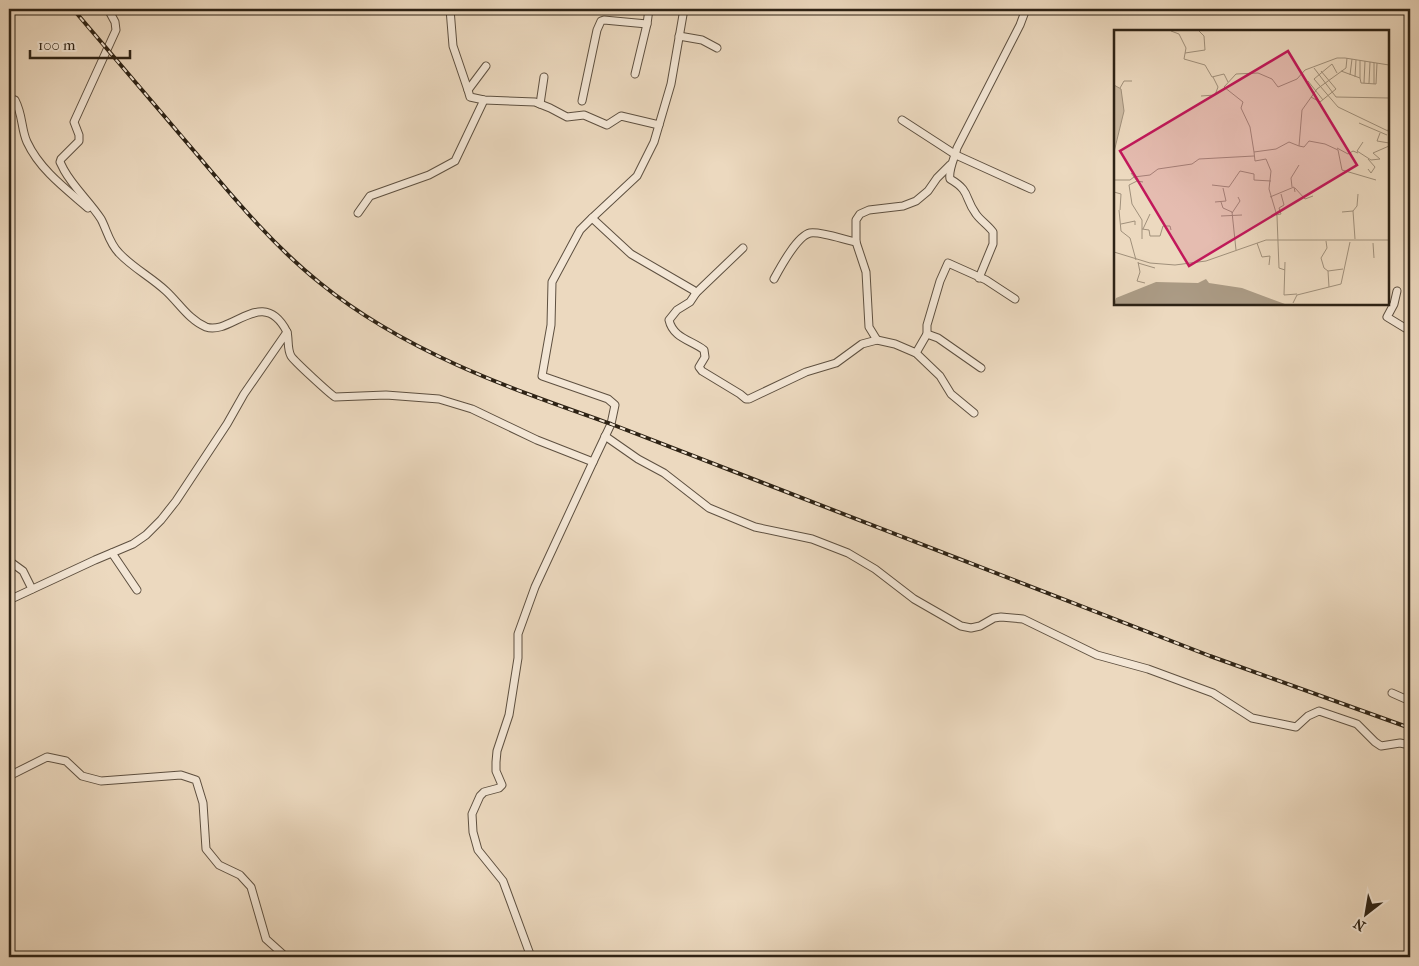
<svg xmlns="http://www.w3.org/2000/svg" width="1419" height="966" viewBox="0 0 1419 966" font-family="'IM FELL French Canon',serif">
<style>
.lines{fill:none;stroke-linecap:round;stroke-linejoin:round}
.street-casing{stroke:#5e5040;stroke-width:9}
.highway-casing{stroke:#2e2315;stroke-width:15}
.street{stroke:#f3e6d5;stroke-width:7}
.highway{stroke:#ecd9bf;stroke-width:12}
.rail-casing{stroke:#2e2315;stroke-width:4}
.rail{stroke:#f3e6d5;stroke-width:2;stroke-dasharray:5.5;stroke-linecap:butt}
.inset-road{fill:none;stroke:#a0907b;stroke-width:1}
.view{fill:#c2185b;fill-opacity:0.15;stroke:#c2185b;stroke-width:2.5}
.inset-edge{fill:none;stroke:#2e2315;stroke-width:2.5}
</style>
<rect width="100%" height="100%" fill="#ecd9bf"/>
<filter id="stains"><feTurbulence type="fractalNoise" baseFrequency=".004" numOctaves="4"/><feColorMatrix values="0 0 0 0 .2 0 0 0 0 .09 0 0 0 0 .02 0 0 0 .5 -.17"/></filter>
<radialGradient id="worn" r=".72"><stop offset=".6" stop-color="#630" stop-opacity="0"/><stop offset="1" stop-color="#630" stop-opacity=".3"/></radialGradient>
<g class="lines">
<g class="street-casing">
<g id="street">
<path d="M108,9L115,22L116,30L74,122L79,135V141L61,159L60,162L64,170C74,188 90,202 101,219C107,230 109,243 119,253C133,268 151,277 166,291C179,303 189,320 206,327C231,336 263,285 287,332"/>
<path d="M450,9L453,46L468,90"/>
<path d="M679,36L702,40L717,48"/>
<path d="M486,66L468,90L470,97L484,100L535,102L550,108L567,117L584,115L607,125L621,116L659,125"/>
<path d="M635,74L647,24"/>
<path d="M9,98L15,100C23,115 21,129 27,142C40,170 66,189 88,208"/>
<path d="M582,101L597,30L601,21L604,20L647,24L649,9"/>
<path d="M540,104L544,77"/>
<path d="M902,120L956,155L1031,189"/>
<path d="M358,213L370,196L429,175L455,161L484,100"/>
<path d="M592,218L631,254L693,290L696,293L690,302L677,310L669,320C673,338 691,340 704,350L705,357L699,367L702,371L740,394L746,399H749L806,372L836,363L862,344L877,340L895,344L916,353L940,376L951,394L974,413"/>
<path d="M979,278L993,244V232C988,225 981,221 976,214C964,198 971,191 950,179C948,170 955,157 957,148L1020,25L1026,9"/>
<path d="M774,279C780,268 797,236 810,233C820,231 845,240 856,242"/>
<path d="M1397,291L1394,304L1387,317L1410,331"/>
<path d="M696,293L743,248"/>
<path d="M927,334L938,338L981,368"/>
<path d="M877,340L869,327L866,272L856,242V220L860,214L869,210L903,206L916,201L928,191L937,178L950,165"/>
<path d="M916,353L927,334V325L940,281L948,263L986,280L1015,299"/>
<path d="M605,436L638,459L664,473L709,508L755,527L812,539L848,553L875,569L914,599L961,626L971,628L980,626L994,618L1001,617L1023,619L1097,655L1148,669L1213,693L1252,718L1296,727L1308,716L1319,711L1357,724L1375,742L1381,746L1400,743L1410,745"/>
<path d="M593,462L611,424L615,405L608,399L542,376L551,325L552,282L580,230L592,218L637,176L654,142L671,84L684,9"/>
<path d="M112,553L137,590"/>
<path d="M9,558L12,563L23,571L32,589"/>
<path d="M9,600L95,560L133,544L146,535L161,520L176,501L227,424L244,394L287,332C289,339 287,349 291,356C294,361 330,394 335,397L386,395L439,399L472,409L537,440L593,462L535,587L518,634V658L509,715L497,751L496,762V771L502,785L499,788L484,792L480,796L472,814L473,832L478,850L503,881L531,957"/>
<path d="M1392,693L1410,701"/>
<path d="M9,776L47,757L66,761L82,776L101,781L181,775L196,780L203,803L206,849L219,865L240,875L251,887L266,939L286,957"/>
</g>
</g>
<g class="highway-casing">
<path id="highway" d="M1408,9L1410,10"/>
</g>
<use href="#street" class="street"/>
<use href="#highway" class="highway"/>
<g class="rail-casing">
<path id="rail" d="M73,9C115,59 158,108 200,158C237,202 275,247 320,283C405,352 509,388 611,424L1210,656L1410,728"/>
</g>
<use href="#rail" class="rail"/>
</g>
<g transform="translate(1114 30)">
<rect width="275" height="275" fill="#ecd9bf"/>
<path d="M0,55L7,59L10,81L0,121Z" fill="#ccbaa2"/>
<path d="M92,249L95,253L128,258L171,274H0L2,268L42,252L84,253Z" fill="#ab9b85"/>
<path class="inset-road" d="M57,1L65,4L72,18L70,29L91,35L98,47L110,44L114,52M71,23L91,20L90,6L85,1M233,28L232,38L203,59L188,80L185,116L175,112L162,119L140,122L136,97L127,78L129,72L110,57L122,44L144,43L158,49L164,57L183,49L191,40L223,28H231L275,35M200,38L222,67L275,68M227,41L246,48L247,53L262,54L263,33M223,43L218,34L200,49L224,77L274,101L275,96M236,45L238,29M241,47L242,30M246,48V30M194,51L209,70M250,53L251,31M255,53L256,32M260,54V33M0,55L7,59L10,81L0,122M6,58L10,51H18M87,66L101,65L104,57L99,47M197,67L206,72L222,59L207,41M245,93L273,105M266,103L263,111L275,113M249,112L243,121L257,130L266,129L259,123L275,116M185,116L190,117L195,111L211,114L224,120L228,140L262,150M223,118L234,124L239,121L244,123M140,122L141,131L152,129L157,141L155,159L163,186L165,238L171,240M254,139L257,143L261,137L254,129M17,143L23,151L29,152M20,147L36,145L44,139L78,134L85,129L140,126M0,150H16L20,147M23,151L15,155L18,174L28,190V209M98,155L115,157L126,141L140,144V150L157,151M178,157L177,148L185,135M181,158L191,169L199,166M0,162L7,164L6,180M156,167L180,157L181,162M101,172L112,171L109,158M107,172L109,178L118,182L122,220M5,180L7,201L16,208L22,230M239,181L241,209M228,182L239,181L243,176L244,164M118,183L126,171L124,167M162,185L167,184L165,178L170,175L167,164M107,186L128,185M7,194L21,191V195M28,199L35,200L36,206H46L49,196H56L57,200M29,199L36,184M212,211L213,218L207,228L210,238L214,241M143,213L148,227L156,226L155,235M259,213L260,228M0,222L36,233L61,235L92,231L152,210H275M24,232L26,242L23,251L31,253M171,232L170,265L183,264M24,233L41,238M214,241L215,257M214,241L229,239M179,273L183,265L227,254L236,212"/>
<path class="view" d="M174,21L243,135L75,236L6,121Z"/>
<rect width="275" height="275" class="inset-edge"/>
</g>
<rect width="1419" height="966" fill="none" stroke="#ecd9bf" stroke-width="30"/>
<rect x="10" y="10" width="1399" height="946" fill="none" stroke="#2e2315" stroke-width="2.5"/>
<rect x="15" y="15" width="1389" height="936" fill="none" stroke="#2e2315"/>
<g transform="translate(1366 914) rotate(211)" stroke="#f3e6d5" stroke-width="4" paint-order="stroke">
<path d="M0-4L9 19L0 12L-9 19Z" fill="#2e2315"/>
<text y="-8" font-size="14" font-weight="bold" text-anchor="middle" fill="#2e2315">N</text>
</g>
<path d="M30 50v8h100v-8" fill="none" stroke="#2e2315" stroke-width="2.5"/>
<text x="38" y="50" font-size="15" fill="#2e2315" stroke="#f3e6d5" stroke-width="4" paint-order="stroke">100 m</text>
<rect width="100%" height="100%" filter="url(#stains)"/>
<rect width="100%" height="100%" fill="url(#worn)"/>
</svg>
